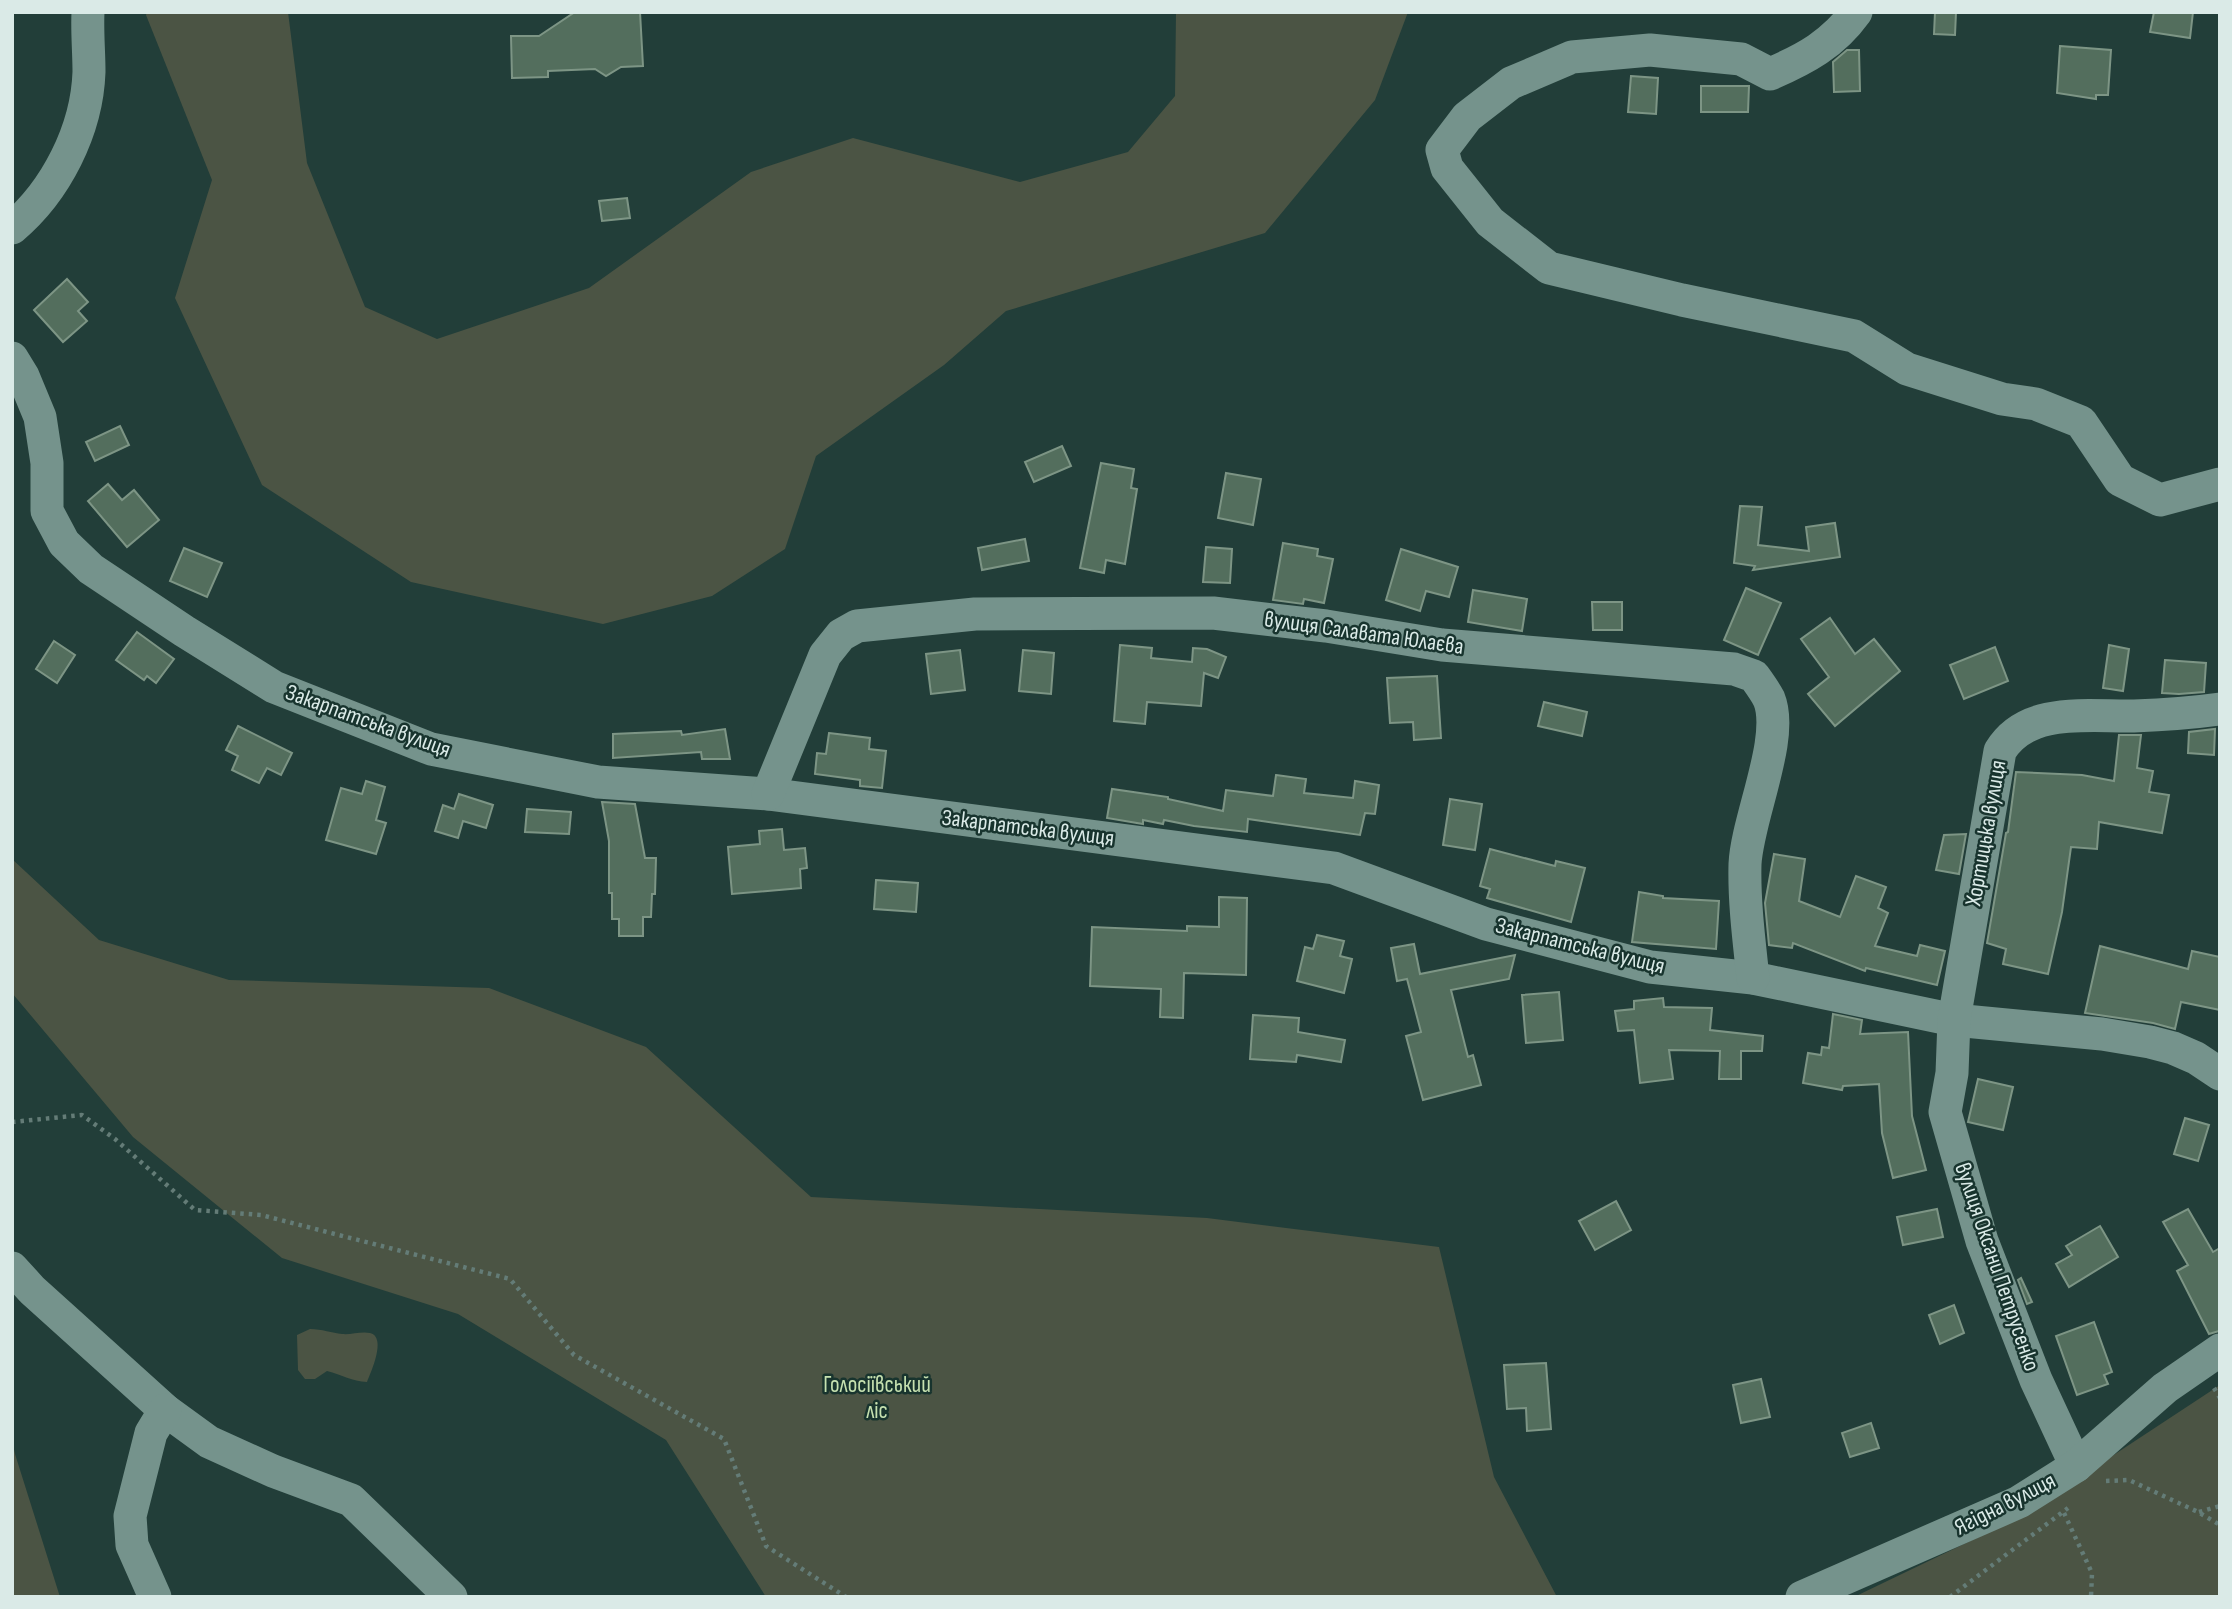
<svg xmlns="http://www.w3.org/2000/svg" width="2232" height="1609" viewBox="0 0 2232 1609" font-family="'Sofia Sans Condensed',sans-serif">
<style>
.green{fill:#4b5444}
.building{fill:#536e5d;stroke:#7d9585;stroke-width:2}
.lines{fill:none;stroke-linecap:round;stroke-linejoin:round}
.path{stroke:#647c77;stroke-width:4.5;stroke-dasharray:3.5 5;stroke-linecap:butt}
.minor{stroke:#75938c;stroke-width:33}
.labels{text-anchor:middle;dominant-baseline:central;stroke-width:5;stroke-linejoin:round;paint-order:stroke}
.street-label{font-size:23px;fill:#daeae7;stroke:#18342e}
.park-label{font-size:23px;fill:#c6e1b0;stroke:#18342e}
</style>
<rect width="100%" height="100%" fill="#223e39"/>
<g class="green">
<path d="M147,12H288L307,163L365,307L437,339L589,288L751,172L853,138L1020,182L1128,152L1175,96L1176,12H1408L1375,100L1265,233L1006,311L944,365L816,456L785,549L712,596L603,624L411,582L262,485L175,298L212,180L146,15Z"/>
<path d="M12,859L99,940L229,980L489,988L646,1047L811,1197L1207,1218L1439,1247L1494,1477L1557,1597H766L666,1440L458,1314L282,1258L133,1137L12,993Z"/>
<path d="M310,1329C322,1329 332,1333 342,1334C351,1335 361,1331 370,1333C387,1337 371,1372 367,1382C352,1381 342,1375 327,1371L315,1379H305L298,1370L297,1335Z"/>
<path d="M2220,1385V1597H1854L2018,1518Z"/>
<path d="M12,1440L15,1454L60,1597H12Z"/>
</g>
<g class="building">
<path d="M575,12H640L643,66L621,67L606,76L595,69L548,71V77L512,78L511,36H539Z"/>
<path d="M1935,12H1956L1955,35L1934,34Z"/>
<path d="M2154,12H2193L2190,38L2150,32Z"/>
<path d="M2060,46L2111,50L2108,95H2096V99L2057,93Z"/>
<path d="M1847,50H1859L1860,91L1834,92L1833,62Z"/>
<path d="M1631,76L1658,78L1656,114L1628,112Z"/>
<path d="M1701,86H1749L1748,112H1701Z"/>
<path d="M627,198L630,218L602,221L599,201Z"/>
<path d="M67,279L88,302L78,311L87,321L63,342L34,310Z"/>
<path d="M120,426L129,445L95,461L86,442Z"/>
<path d="M1062,446L1071,466L1034,482L1025,462Z"/>
<path d="M1101,463L1134,469L1131,488L1137,489L1125,564L1106,560L1104,573L1080,568Z"/>
<path d="M1226,473L1261,479L1253,525L1218,518Z"/>
<path d="M108,484L122,500L134,490L159,520L127,547L88,501Z"/>
<path d="M1740,506L1762,507L1758,545L1809,551L1806,527L1835,523L1840,557L1753,570L1755,566L1734,563Z"/>
<path d="M1025,539L1029,561L982,570L978,548Z"/>
<path d="M1283,543L1318,549L1317,556L1333,559L1324,603L1304,599L1303,604L1273,600Z"/>
<path d="M1206,547L1232,549L1230,583L1203,582Z"/>
<path d="M184,548L222,563L207,597L170,581Z"/>
<path d="M1401,549L1458,567L1449,597L1426,591L1420,611L1386,600Z"/>
<path d="M1746,588L1781,603L1758,655L1724,640Z"/>
<path d="M1473,590L1527,599L1522,631L1468,622Z"/>
<path d="M1592,602H1622V630H1593Z"/>
<path d="M1830,618L1855,654L1874,639L1900,671L1835,726L1808,694L1829,677L1801,639Z"/>
<path d="M137,632L174,659L156,683L147,676L144,680L116,660Z"/>
<path d="M54,641L75,655L57,683L36,669Z"/>
<path d="M1120,645L1152,648L1151,658L1192,662L1193,648L1207,649L1226,657L1218,678L1204,673L1201,706L1147,702L1145,724L1114,721Z"/>
<path d="M2109,645L2129,649L2123,691L2103,688Z"/>
<path d="M1995,647L2008,681L1964,699L1950,665Z"/>
<path d="M960,650L965,690L931,694L926,654Z"/>
<path d="M1023,650L1054,653L1051,694L1019,691Z"/>
<path d="M2165,660L2206,663L2204,692L2179,694L2162,693Z"/>
<path d="M1437,676L1441,738L1414,740L1413,722L1390,723L1387,678Z"/>
<path d="M1544,702L1587,712L1582,736L1538,726Z"/>
<path d="M238,726L292,753L281,775L267,768L259,783L232,770L238,756L226,750Z"/>
<path d="M725,729L730,759H702L701,752L613,758V734L681,731L682,735Z"/>
<path d="M2215,729L2214,755L2188,753L2189,732Z"/>
<path d="M829,733L870,738L869,749L886,751L882,788L860,786V780L815,774L817,753L826,754Z"/>
<path d="M2119,735H2141L2137,768L2153,771L2149,792L2169,795L2162,833L2099,822L2097,849L2071,847L2062,912L2048,974L2003,964L2006,949L1987,943L2006,833L2008,832L2016,772L2082,775L2114,781Z"/>
<path d="M1276,775L1306,779L1304,793L1353,798L1355,781L1379,785L1375,814L1365,813L1360,835L1248,819L1247,832L1194,826L1164,820L1163,824L1143,820V824L1107,818L1112,789L1168,797V799L1223,811L1226,790L1273,796Z"/>
<path d="M366,781L385,787L376,820L386,823L376,854L326,840L341,788L362,794Z"/>
<path d="M459,794L493,805L486,828L463,821L458,838L435,831L443,805L454,809Z"/>
<path d="M1450,799L1482,804L1475,850L1443,845Z"/>
<path d="M602,802L635,804L645,858H656L655,894H652L651,917H643V936H619V919H612V893H609V841Z"/>
<path d="M527,809L571,812L569,834L525,832Z"/>
<path d="M782,829L784,850L805,848L807,868L800,869L801,888L732,894L728,847L760,844L759,831Z"/>
<path d="M1966,834L1959,874L1936,870L1944,835Z"/>
<path d="M1490,849L1555,866L1556,861L1585,868L1571,922L1487,898L1490,889L1480,886Z"/>
<path d="M1774,854L1805,859L1799,901L1840,917L1856,876L1886,887L1878,908L1888,913L1875,946L1917,956L1920,945L1945,951L1937,985L1866,968L1865,971L1793,943L1792,948L1769,945L1765,903Z"/>
<path d="M876,880L918,883L916,912L874,909Z"/>
<path d="M1639,892L1663,896V898L1719,901L1716,949L1632,942Z"/>
<path d="M1219,897L1247,898L1246,975L1184,973L1183,1018L1160,1017L1161,989L1090,986L1092,927L1187,931V926L1219,927Z"/>
<path d="M1317,935L1344,941L1340,956L1352,959L1344,993L1297,981L1305,947L1313,949Z"/>
<path d="M1414,944L1420,974L1515,955L1509,979L1451,990L1468,1057L1473,1055L1481,1085L1423,1100L1406,1036L1421,1032L1407,979L1397,981L1391,948Z"/>
<path d="M2100,946L2188,969L2192,951L2220,957V1010L2181,1002L2175,1029L2153,1023L2085,1013Z"/>
<path d="M1559,992L1563,1040L1526,1043L1522,995Z"/>
<path d="M1663,998L1664,1007L1712,1008L1710,1030L1763,1036L1762,1051H1741V1079H1719L1720,1051L1669,1050L1673,1079L1640,1083L1634,1030L1618,1031L1615,1011L1634,1009V1001Z"/>
<path d="M1833,1014L1862,1020L1860,1034L1908,1032L1912,1116L1926,1170L1893,1178L1882,1133L1879,1084L1843,1086L1842,1090L1803,1083L1808,1053L1821,1055L1822,1047L1829,1048Z"/>
<path d="M1253,1015L1299,1018L1298,1032L1345,1040L1341,1062L1297,1055L1296,1062L1250,1059Z"/>
<path d="M1978,1079L2013,1087L2003,1130L1968,1122Z"/>
<path d="M2185,1118L2209,1125L2198,1161L2174,1154Z"/>
<path d="M1616,1201L1631,1230L1595,1250L1579,1221Z"/>
<path d="M1937,1209L1943,1237L1903,1245L1897,1217Z"/>
<path d="M2188,1209L2213,1252L2220,1248L2219,1331L2209,1334L2177,1271L2188,1265L2163,1222Z"/>
<path d="M2100,1226L2118,1257L2069,1287L2056,1264L2072,1255L2066,1246Z"/>
<path d="M2021,1278L2032,1302L2027,1304L2018,1280Z"/>
<path d="M1954,1305L1964,1333L1940,1344L1929,1315Z"/>
<path d="M2094,1322L2112,1372L2104,1375L2108,1384L2077,1395L2056,1336Z"/>
<path d="M1546,1363L1551,1429L1527,1431L1526,1408L1507,1409L1504,1365Z"/>
<path d="M1761,1379L1770,1417L1741,1423L1733,1385Z"/>
<path d="M1871,1423L1879,1448L1850,1457L1842,1433Z"/>
</g>
<g class="lines">
<g class="path">
<path d="M12,1122L82,1115L115,1139L195,1210L261,1215L510,1279L574,1355L724,1439L766,1546L846,1597"/>
<path d="M2214,1388L2220,1398"/>
<path d="M2106,1481L2129,1480L2198,1512L2220,1525"/>
<path d="M2199,1512L2220,1506"/>
<path d="M2064,1513L2092,1573L2091,1597"/>
<path d="M1950,1597L2068,1508"/>
</g>
<g class="minor">
<path d="M1856,12C1833,44 1805,59 1770,74L1741,59L1650,50L1572,57L1511,83L1467,117L1442,150L1447,168L1490,222L1549,268L1682,300L1854,336L1907,369L2002,399L2036,404L2081,422L2120,480L2160,500L2220,484"/>
<path d="M12,228C56,191 87,130 89,72C89,52 87,32 88,12"/>
<path d="M12,358L23,376L40,417L47,463V511L64,543L91,569L184,631L274,687L431,749L598,782L768,794L1334,868L1486,924L1650,967L1753,978L1954,1020L2102,1034L2150,1042L2173,1048L2196,1058L2220,1074"/>
<path d="M768,794L825,655L841,635L857,626L975,614L1213,613L1326,626L1442,645L1734,669L1754,676C1759,683 1765,691 1769,699C1785,738 1747,819 1745,864C1744,902 1749,940 1753,978"/>
<path d="M12,1268L32,1290L165,1410L209,1442L273,1471L351,1500L451,1597"/>
<path d="M2076,1466L2036,1380L1982,1241L1945,1112L1952,1073L1954,1020L2000,751C2027,706 2089,717 2134,716C2162,715 2191,713 2220,709"/>
<path d="M155,1597L132,1545L130,1516L151,1433L165,1410"/>
<path d="M1802,1597L2019,1502L2076,1466L2165,1388L2220,1350"/>
</g>
</g>
<g class="labels">
<g class="street-label">
<text transform="translate(1364 633) rotate(8)">вулиця Салавата Юлаєва</text>
<text transform="translate(368 721) rotate(20)">Закарпатська вулиця</text>
<text transform="translate(1028 828) rotate(7)">Закарпатська вулиця</text>
<text transform="translate(1986 833) rotate(-80)">Хортицька вулиця</text>
<text transform="translate(1580 946) rotate(14)">Закарпатська вулиця</text>
<text transform="translate(1997 1267) rotate(71)">вулиця Оксани Петрусенко</text>
<text transform="translate(2005 1504) rotate(-27)">Ягідна вулиця</text>
</g>
<g class="park-label">
<text x="877" y="1385">Голосіївський<tspan x="877" dy="26">ліс</tspan></text>
</g>
</g>
<rect width="2232" height="1609" fill="none" stroke="#daeae7" stroke-width="28"/>
</svg>
